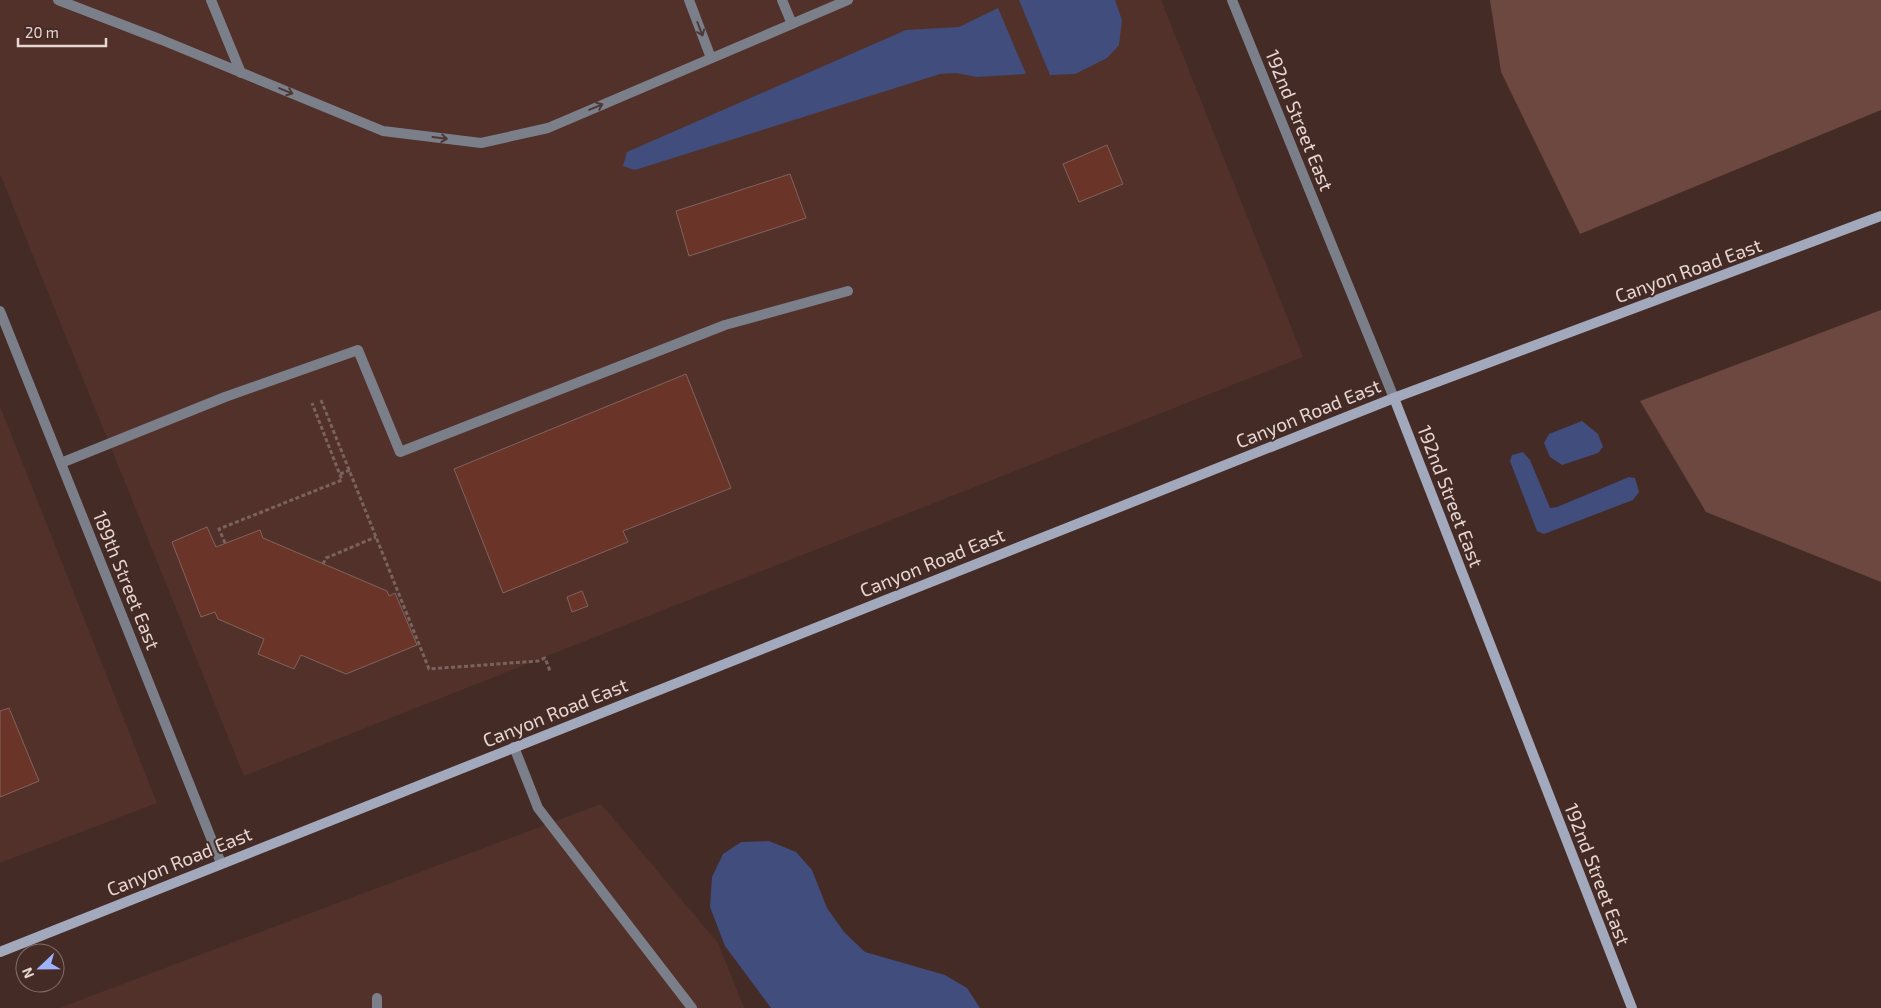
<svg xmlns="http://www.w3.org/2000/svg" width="1881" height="1008" viewBox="0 0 1881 1008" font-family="'Exo 2',sans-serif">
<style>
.built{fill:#52312a}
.green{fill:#6c4841}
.water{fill:#414d7d}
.building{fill:#6b3429;stroke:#81635d}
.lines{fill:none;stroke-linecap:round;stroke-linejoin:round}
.path{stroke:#7a635e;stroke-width:3;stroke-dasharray:4 2.5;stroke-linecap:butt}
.lane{stroke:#7b7f8a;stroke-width:10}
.street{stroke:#7b7f8a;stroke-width:10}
.secondary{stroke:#a3a9bc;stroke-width:10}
.oneway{stroke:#4d3835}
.labels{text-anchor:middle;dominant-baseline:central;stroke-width:4;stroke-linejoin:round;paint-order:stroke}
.street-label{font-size:19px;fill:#e8d6d2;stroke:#452b26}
</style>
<rect width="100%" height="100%" fill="#452b26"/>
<g class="built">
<path d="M0,0H1161L1303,357L244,776L0,174Z"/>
<path d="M0,406L157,803L0,863Z"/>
<path d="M601,804L718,943L744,1008H59Z"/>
</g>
<g class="green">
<path d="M1490,0H1881V110L1580,234L1501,72Z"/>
<path d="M1881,310V582L1706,512L1640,401Z"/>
</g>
<g class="water">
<path d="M1019,0H1115L1122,20L1119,45L1107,58L1075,74L1050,75Z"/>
<path d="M998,8L1026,74L977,77L956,73L940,74L635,170L623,166L627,152L906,30L959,27Z"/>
<path d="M1582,421L1598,434L1603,447L1598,453L1562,465L1550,457L1544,443L1549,434Z"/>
<path d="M1523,452L1530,460L1550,508L1557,507L1629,477L1635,478L1639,492L1633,500L1544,534L1537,531L1510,461L1512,455Z"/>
<path d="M769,841L796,852L812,870L827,908L844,932L865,952L945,975L967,988L980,1008H771L725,946L710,907L712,877L723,854L741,842Z"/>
</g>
<g class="building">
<path d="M1107,145L1123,184L1079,202L1063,164Z"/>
<path d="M790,174L806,218L689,256L676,211Z"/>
<path d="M686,374L731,488L623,531L628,542L503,593L454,469Z"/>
<path d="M207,527L216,547L260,530L263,538L387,591L389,596L395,593L417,645L346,674L301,655L294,669L258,654L264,639L218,619L215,612L201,617L172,542Z"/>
<path d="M582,591L588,606L572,612L567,597Z"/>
<path d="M9,708L39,781L0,797V711Z"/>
</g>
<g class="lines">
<g class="path">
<path d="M321,400L429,669L538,661L545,658L550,671"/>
<path d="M340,474L350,470"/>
<path d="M225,543L219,529L342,480L312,403"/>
<path d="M323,564L326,558L376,537"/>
</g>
<g class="lane">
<path d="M58,0L162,40L383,131L481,143L548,128L848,0"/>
<path d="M211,0L241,73"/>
<path d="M689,0L711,58"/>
<path d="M782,0L792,24"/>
<path d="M61,463L225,397L358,350L400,452L725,325L848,291"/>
<path d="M514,747L538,808L692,1008"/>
<path d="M377,1008V998"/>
</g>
<g class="street">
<path d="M1232,0L1394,398"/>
<path d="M0,311L221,863"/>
</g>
<g class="secondary">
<path d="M1394,398L1632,1008"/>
<path d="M0,952L1394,398L1881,216"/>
</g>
</g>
<defs><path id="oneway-shaft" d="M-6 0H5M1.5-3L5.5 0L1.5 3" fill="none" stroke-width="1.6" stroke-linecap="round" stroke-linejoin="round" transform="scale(1.25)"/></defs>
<g class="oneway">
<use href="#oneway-shaft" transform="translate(700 29) rotate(69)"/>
<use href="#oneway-shaft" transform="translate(286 91) rotate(22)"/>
<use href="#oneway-shaft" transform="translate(596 107) rotate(-23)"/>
<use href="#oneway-shaft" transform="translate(440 138) rotate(7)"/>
</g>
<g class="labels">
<g class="street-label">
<text transform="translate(1300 120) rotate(68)">192nd Street East</text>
<text transform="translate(1688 270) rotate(-20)">Canyon Road East</text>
<text transform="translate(1308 413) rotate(-22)">Canyon Road East</text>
<text transform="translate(1451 496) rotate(69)">192nd Street East</text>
<text transform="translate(932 562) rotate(-22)">Canyon Road East</text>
<text transform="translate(127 580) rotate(68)">189th Street East</text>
<text transform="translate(555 712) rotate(-22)">Canyon Road East</text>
<text transform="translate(179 861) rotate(-22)">Canyon Road East</text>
<text transform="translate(1598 874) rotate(69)">192nd Street East</text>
</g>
</g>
<g transform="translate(40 968) rotate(248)"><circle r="24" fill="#452b26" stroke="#866f6b"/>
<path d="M0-4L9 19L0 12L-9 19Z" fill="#9fb3fd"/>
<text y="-8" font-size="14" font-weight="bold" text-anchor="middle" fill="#e8d6d2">N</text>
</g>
<path d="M18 38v8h88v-8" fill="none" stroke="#e8d6d2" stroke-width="2.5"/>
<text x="25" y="38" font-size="15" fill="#e8d6d2" stroke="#452b26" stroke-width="4" paint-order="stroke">20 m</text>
</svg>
